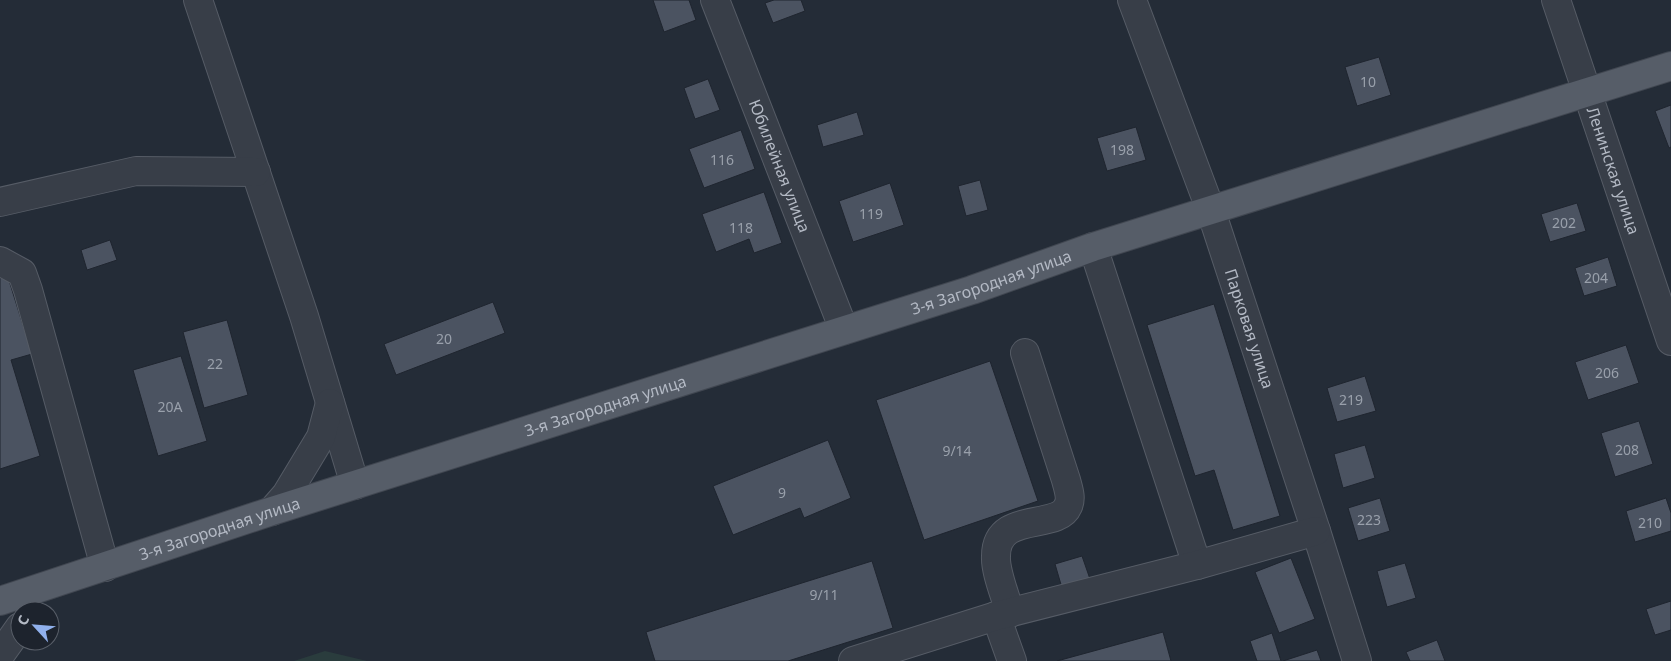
<svg xmlns="http://www.w3.org/2000/svg" width="1671" height="661" viewBox="0 0 1671 661" font-family="'Noto Sans',sans-serif">
<style>
.green{fill:#2a3c3d}
.building{fill:#4b5361;stroke:#1f252f}
.lines{fill:none;stroke-linecap:round;stroke-linejoin:round}
.minor-casing{stroke:#565c66;stroke-width:30}
.major-casing{stroke:#414751;stroke-width:30}
.minor{stroke:#383e48;stroke-width:28}
.major{stroke:#565d68;stroke-width:28}
.labels{text-anchor:middle;dominant-baseline:central;stroke-width:5;stroke-linejoin:round;paint-order:stroke}
.number-label{font-size:14px;fill:#99a0ab}
.street-label{font-size:16px;fill:#b3b9c4;stroke:#1d232d}
</style>
<rect width="100%" height="100%" fill="#242c37"/>
<path class="green" d="M325,651L367,661H294Z"/>
<g class="building">
<path d="M653,0H689L696,20L664,32Z"/>
<path d="M774,0H801L805,11L773,23L765,3Z"/>
<path d="M1379,57L1391,95L1357,106L1345,67Z"/>
<path d="M708,79L720,110L695,119L684,88Z"/>
<path d="M1671,105V147L1669,148L1655,111Z"/>
<path d="M857,112L864,135L823,147L817,125Z"/>
<path d="M1136,127L1146,160L1107,171L1097,138Z"/>
<path d="M741,130L755,169L704,188L689,149Z"/>
<path d="M980,180L988,210L966,216L958,186Z"/>
<path d="M890,183L904,225L853,242L839,201Z"/>
<path d="M764,192L782,243L754,253L749,239L716,252L702,214Z"/>
<path d="M1577,203L1586,231L1550,242L1541,214Z"/>
<path d="M110,240L117,260L87,270L81,250Z"/>
<path d="M1608,257L1617,286L1584,296L1575,268Z"/>
<path d="M7,274L32,354L11,360L40,456L0,469V276Z"/>
<path d="M493,302L505,333L396,375L384,344Z"/>
<path d="M1214,304L1280,516L1233,530L1214,470L1195,476L1147,325Z"/>
<path d="M227,320L248,395L204,408L183,332Z"/>
<path d="M1626,345L1639,383L1588,400L1575,362Z"/>
<path d="M181,356L207,441L158,456L133,370Z"/>
<path d="M990,361L1038,501L924,540L876,400Z"/>
<path d="M1365,376L1376,411L1337,422L1327,388Z"/>
<path d="M1639,421L1653,464L1615,477L1601,433Z"/>
<path d="M828,440L851,498L804,518L800,508L733,535L713,486Z"/>
<path d="M1365,445L1375,478L1343,488L1334,454Z"/>
<path d="M1380,498L1390,531L1358,541L1348,508Z"/>
<path d="M1666,498L1671,513V531L1635,542L1626,511Z"/>
<path d="M1082,556L1090,579L1062,588L1055,564Z"/>
<path d="M1291,558L1315,619L1279,633L1255,572Z"/>
<path d="M872,561L893,628L788,661H655L646,632Z"/>
<path d="M1405,563L1416,598L1387,607L1377,571Z"/>
<path d="M1671,601V630L1655,635L1646,609Z"/>
<path d="M1163,632L1171,661H1057Z"/>
<path d="M1272,633L1281,661H1257L1250,641Z"/>
<path d="M1437,640L1445,661H1410L1406,652Z"/>
<path d="M1317,650L1321,661H1283Z"/>
</g>
<g class="lines">
<g class="minor-casing">
<g id="minor">
<path d="M198,0L304,316L355,485"/>
<path id="s1" d="M715,0L844,330"/>
<path id="s2" d="M1132,0L1211,211L1316,531L1357,661"/>
<path id="s3" d="M1556,0L1671,341"/>
<path d="M0,202L136,171L256,172"/>
<path d="M1093,247L1197,565"/>
<path d="M0,261L22,273L28,290L105,567"/>
<path d="M272,511L286,495L321,437L330,403"/>
<path d="M1010,613C1006,597 995,572 996,556C996,510 1058,531 1068,506C1072,498 1068,488 1066,480L1025,353"/>
<path d="M996,616L1012,661"/>
<path d="M0,655L20,627"/>
<path d="M853,661L996,616L1197,565L1316,531"/>
</g>
</g>
<g class="major-casing">
<g id="major">
<path id="s4" d="M0,601L272,511L972,290L1093,247L1671,66"/>
</g>
</g>
<use href="#minor" class="minor"/>
<use href="#major" class="major"/>
</g>
<g class="labels">
<g class="number-label">
<text x="1368" y="81">10</text>
<text x="1122" y="149">198</text>
<text x="722" y="159">116</text>
<text x="871" y="213">119</text>
<text x="1564" y="222">202</text>
<text x="741" y="227">118</text>
<text x="1596" y="277">204</text>
<text x="444" y="338">20</text>
<text x="215" y="363">22</text>
<text x="1607" y="372">206</text>
<text x="1351" y="399">219</text>
<text x="170" y="406">20А</text>
<text x="1627" y="449">208</text>
<text x="957" y="450">9/14</text>
<text x="782" y="492">9</text>
<text x="1369" y="519">223</text>
<text x="1650" y="522">210</text>
<text x="824" y="594">9/11</text>
</g>
<g class="street-label">
<text stroke="none"><textPath href="#s1" startOffset="178">Юбилейная улица</textPath></text>
<text stroke="none"><textPath href="#s3" startOffset="180">Ленинская улица</textPath></text>
<text stroke="none"><textPath href="#s4" startOffset="1041">3-я Загородная улица</textPath></text>
<text stroke="none"><textPath href="#s2" startOffset="349">Парковая улица</textPath></text>
<text stroke="none"><textPath href="#s4" startOffset="636">3-я Загородная улица</textPath></text>
<text stroke="none"><textPath href="#s4" startOffset="231">3-я Загородная улица</textPath></text>
</g>
</g>
<g transform="translate(35 626) rotate(296)"><circle r="24" fill="#1d232d" stroke="#595f69"/>
<path d="M0-4L9 19L0 12L-9 19Z" fill="#90b0ec"/>
<text y="-8" font-size="14" font-weight="bold" text-anchor="middle" fill="#b3b9c4">С</text>
</g>
</svg>
